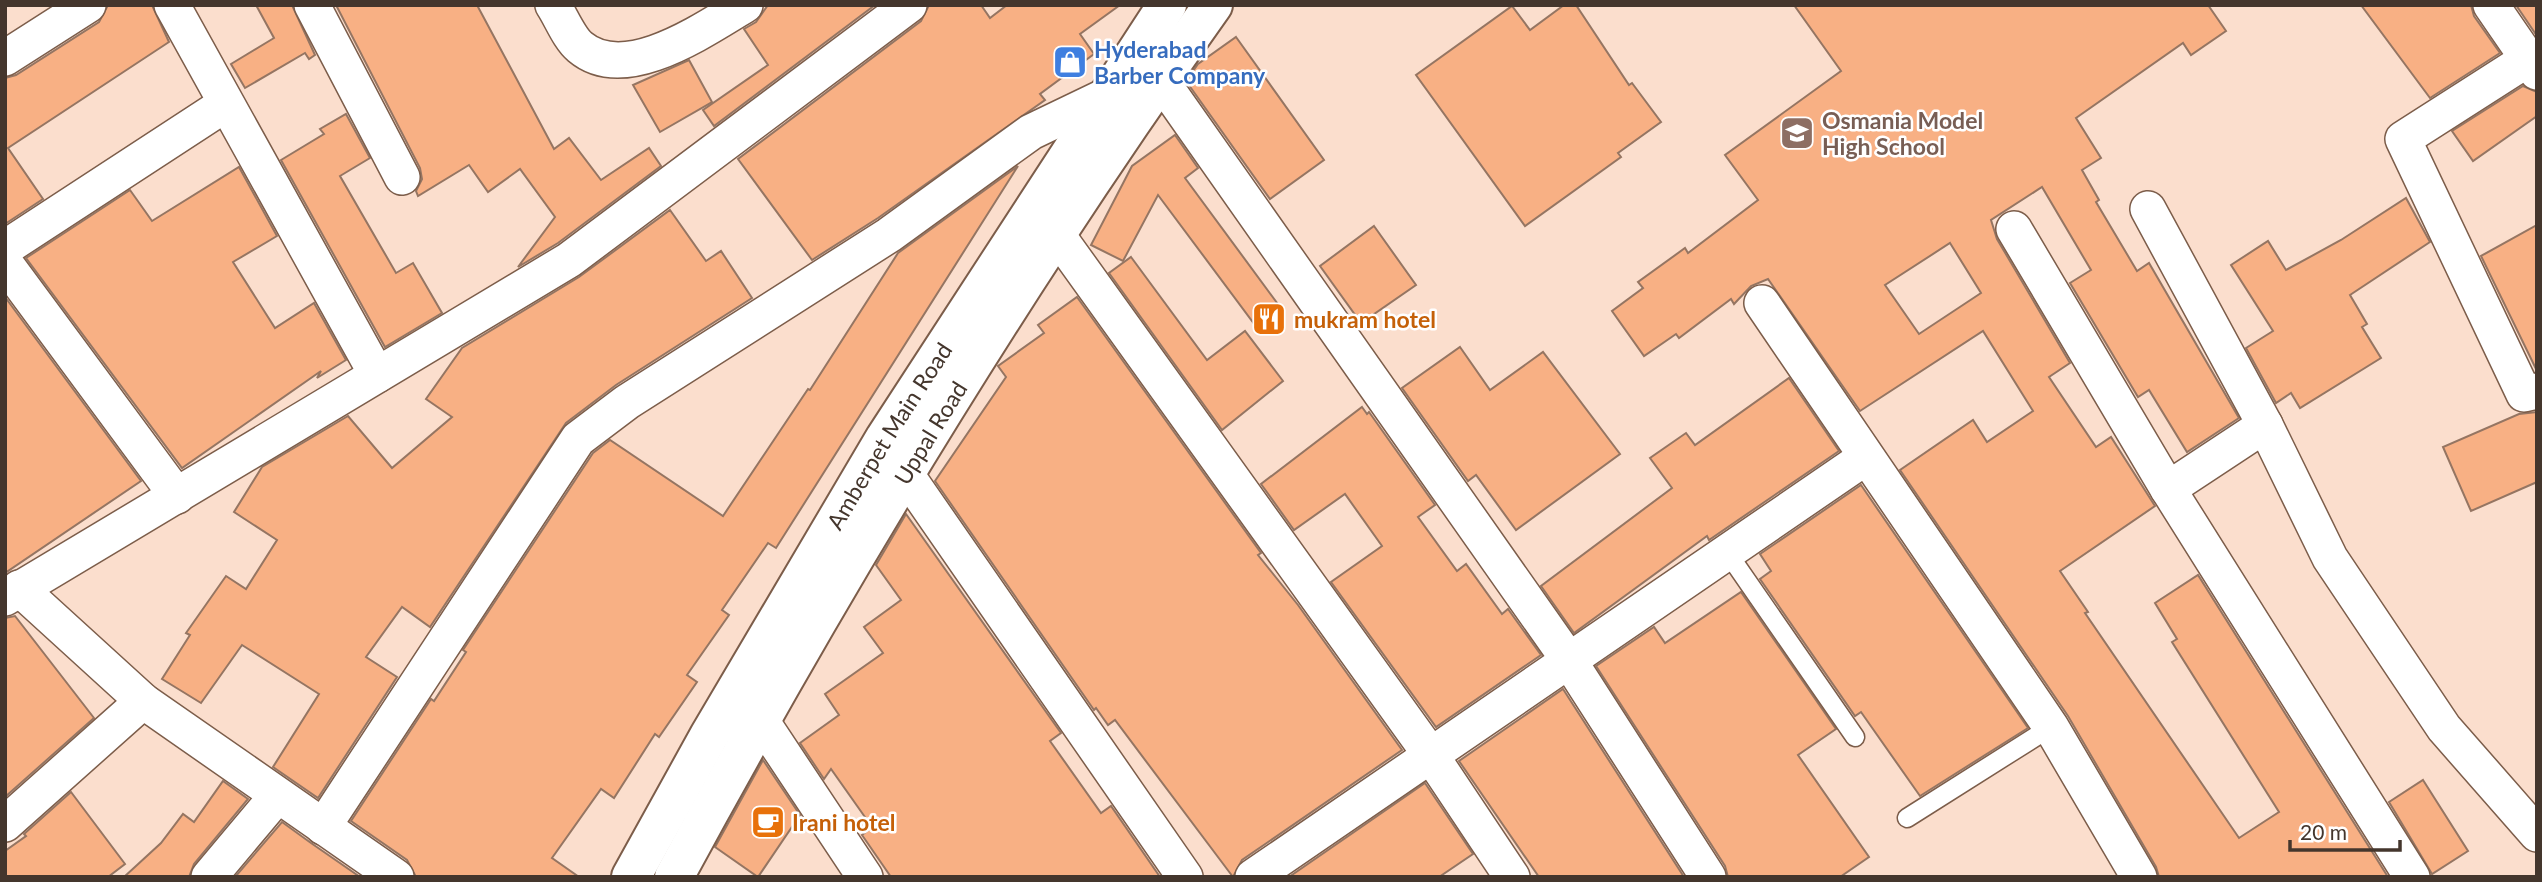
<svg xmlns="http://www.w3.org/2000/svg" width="2542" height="882" viewBox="0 0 2542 882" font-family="Lato,sans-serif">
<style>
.building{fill:#f8b084;stroke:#957562;stroke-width:2;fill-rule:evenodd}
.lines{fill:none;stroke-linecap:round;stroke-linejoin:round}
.service-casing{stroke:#7c5d4a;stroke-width:21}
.minor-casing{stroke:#7c5d4a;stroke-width:38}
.trunk-casing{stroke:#7c5d4a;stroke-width:42}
.service{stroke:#fff;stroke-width:18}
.minor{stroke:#fff;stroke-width:35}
.trunk{stroke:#fff;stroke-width:38}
.labels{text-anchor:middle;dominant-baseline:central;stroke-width:5;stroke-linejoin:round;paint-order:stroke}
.shop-label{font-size:23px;font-weight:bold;fill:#366cbe;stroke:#fff;text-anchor:start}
.education-label{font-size:23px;font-weight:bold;fill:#785e54;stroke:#fff;text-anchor:start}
.food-label{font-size:23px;font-weight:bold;fill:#c56008;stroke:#fff;text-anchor:start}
.street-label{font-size:23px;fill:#44362d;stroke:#fff}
</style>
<rect width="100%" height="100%" fill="#fbdecd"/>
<g class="building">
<path d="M108,5H152L169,42L8,148L43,199L5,224V78L16,75L99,22Z"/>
<path d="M256,5H292L315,55L309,59L305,53L245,88L231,64L274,38Z"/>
<path d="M336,5H477L554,149L569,138L601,180L649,148L661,166L558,243L518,267L555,217L520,169L488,192L469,165L418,196L416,191L422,179L420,168Z"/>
<path d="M768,5H875L714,126L703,110L768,65L744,29L756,22Z"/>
<path d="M929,5H981L990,18L1007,5H1120L1080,34L1094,54L1040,94L1045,100L878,218L812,260L738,159L921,21Z"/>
<path d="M1564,5H1576L1629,85L1632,83L1661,122L1618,153L1621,157L1525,226L1416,75L1512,6L1530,30Z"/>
<path d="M1794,5H2208L2226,31L2191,55L2183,43L2076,118L2101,158L2082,170L2099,200L2096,202L2137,271L2149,263L2239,418L2187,452L2149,390L2138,397L2070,283L2091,270L2042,187L1991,220L1997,239L2070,363L2049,377L2096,447L2111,437L2155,506L2060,571L2088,612L2085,613L2239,838L2279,812L2172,642L2177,639L2155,603L2198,575L2388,877H2159L2156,867L2068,716L1900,470L1973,420L1987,442L2033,411L1983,331L1860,411L1768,279L1751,286L1734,304L1731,299L1679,338L1676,334L1644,356L1612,311L1643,288L1638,282L1685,248L1688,253L1758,200L1725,155L1841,71ZM1950,243L1981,293L1919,334L1885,285Z"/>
<path d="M2361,5H2471L2474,16L2500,53L2430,98Z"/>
<path d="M2516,5H2537V36Z"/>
<path d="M1236,37L1324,160L1270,199L1186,81L1198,64Z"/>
<path d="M689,60L712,102L660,132L633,85Z"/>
<path d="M2523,86L2537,92V116L2473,161L2452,131Z"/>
<path d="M346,114L370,158L340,176L396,273L413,263L442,313L385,347L281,160L324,134L320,129Z"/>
<path d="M1175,135L1198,168L1185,178L1283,311L1258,329L1158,195L1123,261L1091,245L1132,166Z"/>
<path d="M1018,166L776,548L768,543L722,610L729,615L687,675L697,682L659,737L655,734L614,798L601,789L552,858L579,877H416L407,860L351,821L431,699L434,701L466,652L463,650L593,453L610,440L723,516L808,389L810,390L898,253Z"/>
<path d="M239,167L277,236L233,262L275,328L314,303L346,360L317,378L321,371L182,468L26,258L130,190L152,221Z"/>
<path d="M2406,198L2430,242L2350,295L2367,324L2362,327L2381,358L2300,408L2291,393L2276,403L2246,348L2273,331L2231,265L2268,241L2286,270L2341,240Z"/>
<path d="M670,210L706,261L721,251L752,298L616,385L566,423L430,627L402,607L366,657L397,677L318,798L273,767L319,694L242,645L201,703L162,679L190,635L186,633L226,576L246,589L277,540L234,512L262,467L348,416L392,468L452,417L426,399L462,348L579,277Z"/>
<path d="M2537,225V371L2481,256Z"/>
<path d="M1374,226L1416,285L1361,323L1320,266Z"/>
<path d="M1131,257L1207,360L1245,331L1283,381L1222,430L1109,273Z"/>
<path d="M5,297L141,481L5,573Z"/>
<path d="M1077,297L1261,553L1258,555L1298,605L1402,750L1242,860L1233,877L1115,720L1108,725L1096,708L1094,710L935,481L1006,377L998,366L1044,333L1038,325Z"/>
<path d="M1460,347L1490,390L1543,352L1620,454L1516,530L1476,475L1468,481L1402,388Z"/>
<path d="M1789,378L1839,451L1709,540L1707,536L1574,633L1541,586L1672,488L1650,458L1686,433L1695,445Z"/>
<path d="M1362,407L1367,414L1369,412L1435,505L1418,517L1457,571L1466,564L1502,614L1508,609L1541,655L1436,727L1331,582L1382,546L1345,494L1294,530L1261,484Z"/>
<path d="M2537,412V482L2471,511L2443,447L2519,414Z"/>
<path d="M1861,485L2028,728L1920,796L1861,712L1855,716L1760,579L1771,571L1760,554Z"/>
<path d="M906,514L1061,733L1050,741L1101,813L1111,806L1160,877H891L862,835L872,827L831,769L824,779L800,743L839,715L825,694L883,653L864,627L901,600L876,565Z"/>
<path d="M1741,592L1836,729L1798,755L1869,857L1840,877H1728L1725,866L1596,666L1654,627L1665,643Z"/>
<path d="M15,616L94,718L5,797V618Z"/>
<path d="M1563,689L1684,877H1539L1459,761Z"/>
<path d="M763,760L800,815L758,877L715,847Z"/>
<path d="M2423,780L2468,851L2432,874L2389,802Z"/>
<path d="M223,781L248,799L194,864L189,877H124L161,843L183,814L194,822Z"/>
<path d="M1425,783L1473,854L1439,877H1289Z"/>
<path d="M71,792L125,864L108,877H5V851L26,836L24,834Z"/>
<path d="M282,822L311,843L360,877H235Z"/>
</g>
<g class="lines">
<g class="service-casing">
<g id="service">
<path d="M1727,552L1855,737"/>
<path d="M1907,818L2051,727"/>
</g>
</g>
<g class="minor-casing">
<g id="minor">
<path d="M172,5L377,375"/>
<path d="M312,5L402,177"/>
<path d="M553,5C561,17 569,38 580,47C625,85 703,30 745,5"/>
<path d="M2491,5L2537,72"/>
<path d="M5,58L88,5"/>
<path d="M2528,59L2403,139L2524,394L2537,391"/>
<path d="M1160,79L1568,659L1708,877"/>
<path d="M2148,209L2265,425L2330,558L2444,728L2537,834"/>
<path d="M2014,229L2168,489L2412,877"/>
<path d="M1055,232L1430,754L1512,877"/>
<path d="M5,248L224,105"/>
<path d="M5,263L177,496"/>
<path d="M1762,303L2051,727L2139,877"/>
<path d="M905,473L1185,877"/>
<path d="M2168,489L2265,425"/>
<path d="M19,588L143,701L396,877"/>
<path d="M5,598L569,260L909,5"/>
<path d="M742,702L760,719L865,877"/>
<path d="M5,824L143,701"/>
<path d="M323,827L578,439L627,402L889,235L1031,132L1106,96"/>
<path d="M209,877L277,796"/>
<path d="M1253,877L1866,457"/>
</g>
</g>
<g class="trunk-casing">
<g id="trunk">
<path id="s1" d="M631,877L709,736L885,438L1167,5"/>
<path id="s2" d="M674,877C837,576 1014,284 1213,5"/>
</g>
</g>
<use href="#service" class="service"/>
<use href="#minor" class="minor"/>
<use href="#trunk" class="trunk"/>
</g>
<defs>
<g id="shop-square" transform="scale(1.75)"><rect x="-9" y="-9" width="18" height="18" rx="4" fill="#3f7fe0" stroke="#fff"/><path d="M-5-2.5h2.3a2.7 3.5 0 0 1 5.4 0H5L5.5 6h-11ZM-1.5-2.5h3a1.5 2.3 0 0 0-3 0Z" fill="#fff"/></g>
<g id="university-square" transform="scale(1.75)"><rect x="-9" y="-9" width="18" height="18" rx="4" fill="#8d6e63" stroke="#fff"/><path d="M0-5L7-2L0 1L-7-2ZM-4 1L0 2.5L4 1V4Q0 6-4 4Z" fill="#fff"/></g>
<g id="restaurant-square" transform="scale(1.75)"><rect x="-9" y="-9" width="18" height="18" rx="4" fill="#e8710a" stroke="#fff"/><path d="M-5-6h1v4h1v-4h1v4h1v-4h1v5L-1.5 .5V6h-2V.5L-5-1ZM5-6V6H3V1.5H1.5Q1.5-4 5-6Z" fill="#fff"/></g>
<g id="cafe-square" transform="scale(1.75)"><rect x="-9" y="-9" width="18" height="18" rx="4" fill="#e8710a" stroke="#fff"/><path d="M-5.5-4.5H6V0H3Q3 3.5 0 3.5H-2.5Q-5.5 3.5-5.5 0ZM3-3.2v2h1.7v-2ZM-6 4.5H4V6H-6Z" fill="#fff"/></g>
</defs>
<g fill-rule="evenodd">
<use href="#shop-square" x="1070" y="62"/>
<use href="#university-square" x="1797" y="133"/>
<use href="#restaurant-square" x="1269" y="319"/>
<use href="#cafe-square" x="768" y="822"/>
</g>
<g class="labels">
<g class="shop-label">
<text x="1094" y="49">Hyderabad<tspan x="1094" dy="26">Barber Company</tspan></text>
</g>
<g class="education-label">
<text x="1822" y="120">Osmania Model<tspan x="1822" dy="26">High School</tspan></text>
</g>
<g class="food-label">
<text x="1294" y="319">mukram hotel</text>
<text x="792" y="822">Irani hotel</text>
</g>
<g class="street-label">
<text stroke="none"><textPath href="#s2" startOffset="513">Uppal Road</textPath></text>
<text stroke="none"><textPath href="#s1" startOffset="511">Amberpet Main Road</textPath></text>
</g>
</g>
<rect width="2542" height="882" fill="none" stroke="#44362d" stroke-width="14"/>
<path d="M2290 840v10h110v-10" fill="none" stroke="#44362d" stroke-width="3.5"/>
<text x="2300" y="840" font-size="21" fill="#44362d" stroke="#ffffff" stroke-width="5" paint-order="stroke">20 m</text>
</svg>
